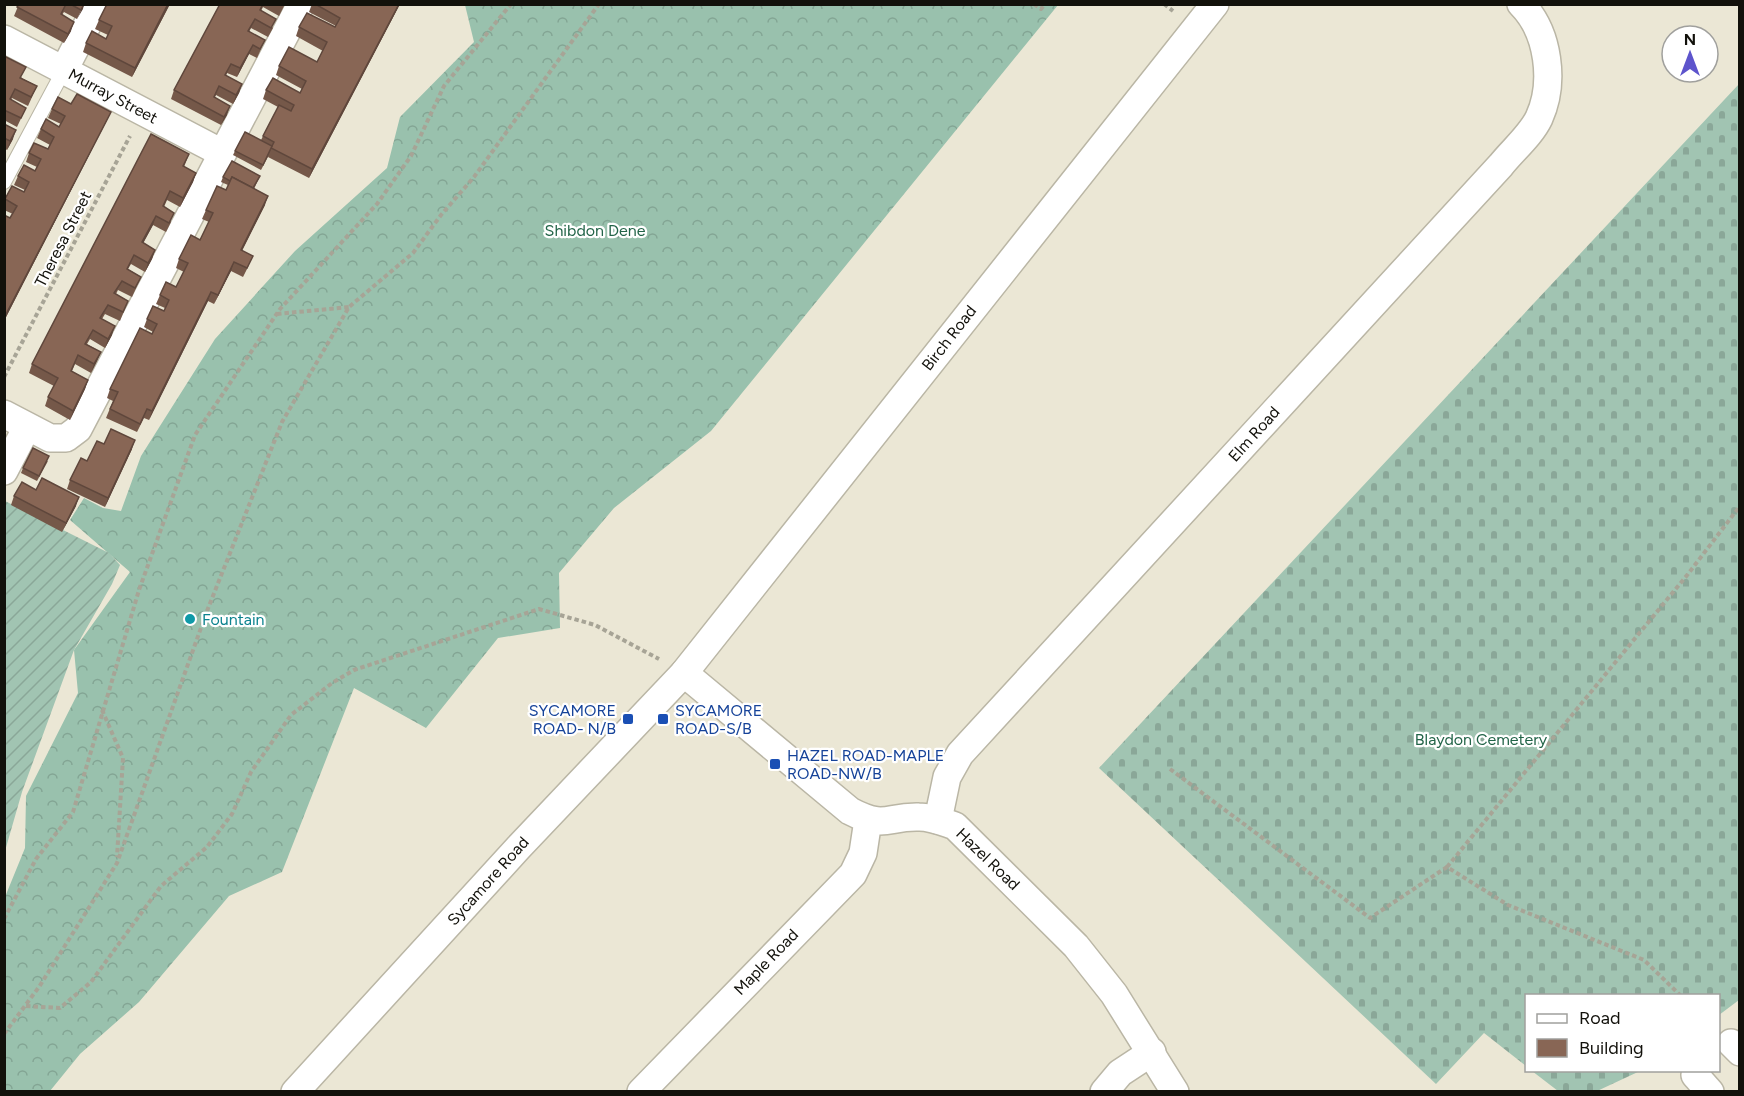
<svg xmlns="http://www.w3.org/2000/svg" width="1744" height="1096" viewBox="0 0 1744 1096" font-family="Figtree,sans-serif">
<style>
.forest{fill:url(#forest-crowns)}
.cemetery{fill:url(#cemetery-stones)}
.garden{fill:url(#garden-furrows)}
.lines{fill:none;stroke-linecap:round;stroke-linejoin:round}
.service-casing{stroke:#bab6a5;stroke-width:16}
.minor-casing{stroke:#bab6a5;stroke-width:30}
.path{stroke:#a7a496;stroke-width:4;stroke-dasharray:4.5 3;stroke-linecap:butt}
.service{stroke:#fff;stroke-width:14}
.minor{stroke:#fff;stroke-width:27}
.wall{fill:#755849}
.shaded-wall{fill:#5f473c}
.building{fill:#865;stroke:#5f473c;stroke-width:1.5}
.culture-dot{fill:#0f9aa8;stroke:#fff;stroke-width:2}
.transit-dot{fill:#1a4fb4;stroke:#fff;stroke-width:2}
.labels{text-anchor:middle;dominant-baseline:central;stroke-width:4.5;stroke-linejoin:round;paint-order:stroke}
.street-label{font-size:16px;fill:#12110b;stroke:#fff}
.park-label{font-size:16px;fill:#226448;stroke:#fff}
.culture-label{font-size:16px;fill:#0d838f;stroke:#fff;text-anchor:start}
.transit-label{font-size:16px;fill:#164399;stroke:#fff;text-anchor:start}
</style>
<defs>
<pattern id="forest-crowns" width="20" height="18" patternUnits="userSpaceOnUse" patternTransform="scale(1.5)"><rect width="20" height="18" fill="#99c1ad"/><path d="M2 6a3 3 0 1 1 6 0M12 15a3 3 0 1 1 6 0" fill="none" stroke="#83a594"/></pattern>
<pattern id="cemetery-stones" width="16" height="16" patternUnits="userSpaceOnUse" patternTransform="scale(1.5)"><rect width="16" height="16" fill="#a1c4b2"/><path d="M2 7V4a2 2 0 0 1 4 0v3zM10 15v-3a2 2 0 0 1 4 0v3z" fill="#8aa798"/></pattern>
<pattern id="garden-furrows" width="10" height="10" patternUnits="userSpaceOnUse" patternTransform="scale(1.5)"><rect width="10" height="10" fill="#a1c4b2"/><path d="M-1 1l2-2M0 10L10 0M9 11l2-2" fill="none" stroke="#8aa798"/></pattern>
</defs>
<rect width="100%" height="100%" fill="#ebe7d5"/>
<path class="forest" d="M465,5H1058L711,431L614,508L559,573L560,628L498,638L426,728L354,688L282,872L229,896L139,1002L80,1054L50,1091L5,1092V897L25,848L26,796L78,693L74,650L130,572L70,520L84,498L103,508L121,511L141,456L215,339L295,251L387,168L400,117L474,42Z"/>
<g class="cemetery">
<path d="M1739,84V1000L1719,1015L1718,996H1526V1066L1484,1033L1436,1084L1099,768Z"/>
<path d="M1532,1071H1640L1595,1092L1558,1091Z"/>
</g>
<path class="garden" d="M5,501L109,553L120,565L112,584L74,650L22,792L5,851Z"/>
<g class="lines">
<g class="service-casing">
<path id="service" d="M4,182L64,70"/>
</g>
<g class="minor-casing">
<g id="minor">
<path d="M4,39L222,153"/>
<path d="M64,70L98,4"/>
<path d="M4,414L50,438H66L78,429L301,4"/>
<path d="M4,471L27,427"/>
<path d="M684,673L850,811C887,830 885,816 919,817C932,817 943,822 955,826L1076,946L1114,994L1175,1092"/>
<path d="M938,820L947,777L960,754L1501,165C1512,151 1531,135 1539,118C1555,83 1549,32 1521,4"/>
<path d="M1731,1043L1740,1052"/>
<path d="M1695,1075L1710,1092"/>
<path d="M295,1092L518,848L684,673L1215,4"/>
<path d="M641,1092L853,874L863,853L868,820"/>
<path d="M1104,1092L1120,1073L1152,1052"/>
</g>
</g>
<g class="path">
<path d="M1034,4L1041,9L1045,4"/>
<path d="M1164,4L1173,11"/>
<path d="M277,314L349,307"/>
<path d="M4,377L130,136"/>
<path d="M102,710L123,758L117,857"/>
<path d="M1170,769L1370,918L1447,867L1508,905L1644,960L1681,996"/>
<path d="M1447,867L1688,574L1740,506"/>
<path d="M4,919L36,859L73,812L139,590L195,435L280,309L377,204L411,156L444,86L511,4"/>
<path d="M26,1006L60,1008L91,982L161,886L207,847L232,814L251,772L291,715L332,683L354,670L539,609L595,625L659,659"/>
<path d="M4,1034L39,987L117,863L207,611L282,422L349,307L413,253L441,215L474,177L599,4"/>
</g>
<use href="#service" class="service"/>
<use href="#minor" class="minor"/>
</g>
<g class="wall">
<path d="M19,4H84L77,19L64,12L62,15L71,31L64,43L14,16Z"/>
<path d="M170,4L132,77L83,52L86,43L106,39L108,35L95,29L99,20Z"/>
<path d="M220,4H285L279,16L263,7L261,11L273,28L268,37L251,28L249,32L265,40L257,58L249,54L237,77L227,73L226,76L242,84L239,93L233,104L216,95L215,97L227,115L221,125L171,99L174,90Z"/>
<path d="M312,4H400L309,178L268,157L269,155L261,170L233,155L235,151L261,140L278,107L263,99L266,90L300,93L302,89L276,75L279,66L317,62L323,51L296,36L299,27H335L336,26L309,12Z"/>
<path d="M4,56L22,78L37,86L28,106L12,98L11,100L26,108L17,127L4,120Z"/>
<path d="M71,104L107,120L4,321V215L10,218L13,214L4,210V200L12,186L24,192L25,190L14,185L18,176L35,171L37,167L26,162L29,153L48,149L50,145L37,138L41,129L59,127L61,124L48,118L52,109Z"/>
<path d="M4,124L13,139L7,150L4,148Z"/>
<path d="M189,154L184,167L196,173L193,182L180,207L167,200L164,207L171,222L166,232L153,225L143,243L155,250L152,259L145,272L131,264L128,269L141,277L132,297L118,290L116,294L128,301L120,321L105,314L102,319L112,335L105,348L90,339L87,344L101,352L97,361L91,373L75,364L72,371L88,380L85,389L70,420L45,406L48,397L54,386L29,373L32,364Z"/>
<path d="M260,176L254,189L265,205L242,250L249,265L243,277L231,271L214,304L208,301L149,420L144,418L137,432L106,418L113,401L107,398L110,389L152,334L153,332L144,327L147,319L164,311L165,308L156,304L160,295L176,287L184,272L176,268L179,259L200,240L209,222L202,219L206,210L226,190L228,185L221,182L223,177Z"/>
<path d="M104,444L132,449L105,507L67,489L70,480Z"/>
<path d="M48,461L37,481L21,473L23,468Z"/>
<path d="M36,490L76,506L62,532L11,505L14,496Z"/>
</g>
<g class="shaded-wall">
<path d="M84,4L83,9L77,19L81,10Z"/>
<path d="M168,4H170L132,77L135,68Z"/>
<path d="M399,4H400L309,178L312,169Z"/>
<path d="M74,22L71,31L64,43L68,34Z"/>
<path d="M253,45L249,54L237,77L240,68Z"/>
<path d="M242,84L239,93L233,104L236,95Z"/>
<path d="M230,106L227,115L221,125L224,117Z"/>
<path d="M111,112L107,120L4,321V318Z"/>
<path d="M16,130L13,139L7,150L10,141Z"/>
<path d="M196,173L193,182L180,207L183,198Z"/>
<path d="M268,196L265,205L238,259L241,250Z"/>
<path d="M156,216L153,225L139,251L142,242Z"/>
<path d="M155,250L152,259L145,272L148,263Z"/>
<path d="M234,262L231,271L214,304L218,295Z"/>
<path d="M211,292L208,301L149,420L152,411Z"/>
<path d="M115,326L112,335L105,348L108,339Z"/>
<path d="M101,352L97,361L91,373L94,364Z"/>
<path d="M88,380L85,389L70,420L73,411Z"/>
<path d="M135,440L132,449L105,507L108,498Z"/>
<path d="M79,497L76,506L62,532L66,523Z"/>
</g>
<g class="building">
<path d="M19,4H66L61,14L74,22L68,34L17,7Z"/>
<path d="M70,4H84L81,10Z"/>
<path d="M107,4H168L135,68L86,43L92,31L106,39L112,26L99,20Z"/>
<path d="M220,4H263L260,10L276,19L271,28L255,19L248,31L265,40L260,49L253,45L240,68L231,64L225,75L242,84L236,95L219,86L214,97L230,106L224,117L174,90Z"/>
<path d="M315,4H399L312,169L271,148L274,142L263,136L279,105L291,111L294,105L266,90L273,78L300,93L306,81L279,66L289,47L317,62L327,42L299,27L307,13L335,27L340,18Z"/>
<path d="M4,56L26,67L20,78L37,86L31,97L15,89L10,99L26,108L21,118L4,110Z"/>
<path d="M77,94L111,112L4,318V215L10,218L17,206L5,199L12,186L24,192L29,182L18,176L24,165L35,171L41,159L29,153L34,143L48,149L54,137L41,129L46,119L59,127L65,116L52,109L58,97L71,104Z"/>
<path d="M4,124L16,130L10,141L4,138Z"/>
<path d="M245,132L272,146L263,165L235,151Z"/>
<path d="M151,134L189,154L183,166L196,173L183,198L170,191L163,206L174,213L169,223L156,216L142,242L155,250L148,263L134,255L127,269L141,277L135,288L122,281L114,293L128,301L123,312L108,305L100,318L115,326L108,339L93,330L85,344L101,352L94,364L78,355L71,371L88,380L73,411L48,397L58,378L32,364Z"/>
<path d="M232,161L260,176L253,188L232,177L230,181L223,177Z"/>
<path d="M232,177L268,196L241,250L253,256L247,268L234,262L218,295L211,292L152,411L147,409L140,424L110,409L118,392L110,389L140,328L152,334L157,324L147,319L153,306L164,311L169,300L160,295L166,282L176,287L188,263L179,259L191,235L200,240L213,213L206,210L217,186L226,190Z"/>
<path d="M111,429L135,440L108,498L70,480L81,458L87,461L97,441L104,444Z"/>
<path d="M33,448L49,456L39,476L23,468Z"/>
<path d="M42,478L79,497L66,523L14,496L22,482L36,490Z"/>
</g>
<circle class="culture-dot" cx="190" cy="619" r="6"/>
<g class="transit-dot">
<rect x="622" y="713" width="12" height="12" rx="3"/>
<rect x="657" y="713" width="12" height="12" rx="3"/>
<rect x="769" y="758" width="12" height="12" rx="3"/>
</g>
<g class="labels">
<g class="street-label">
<text transform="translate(113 96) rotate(28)">Murray Street</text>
<text transform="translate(63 239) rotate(-63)">Theresa Street</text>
<text transform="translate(949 338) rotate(-52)">Birch Road</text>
<text transform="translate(1254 434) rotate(-48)">Elm Road</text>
<text transform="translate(988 859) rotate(44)">Hazel Road</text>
<text transform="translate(488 881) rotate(-48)">Sycamore Road</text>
<text transform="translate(766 962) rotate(-46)">Maple Road</text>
</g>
<g class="park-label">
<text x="595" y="230">Shibdon Dene</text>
<text x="1481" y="739">Blaydon Cemetery</text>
</g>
<g class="culture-label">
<text x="202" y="619">Fountain</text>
</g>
<g class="transit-label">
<text x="616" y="710" text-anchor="end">SYCAMORE<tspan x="616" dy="18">ROAD- N/B</tspan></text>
<text x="675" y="710">SYCAMORE<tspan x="675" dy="18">ROAD-S/B</tspan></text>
<text x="787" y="755">HAZEL ROAD-MAPLE<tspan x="787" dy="18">ROAD-NW/B</tspan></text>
</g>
</g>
<rect width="1744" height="1096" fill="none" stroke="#12110b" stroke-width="12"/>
<rect x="1525" y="994" width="195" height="78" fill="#ffffff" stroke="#a0a09d" stroke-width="1.5"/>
<rect x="1537" y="1014" width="30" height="9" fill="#ffffff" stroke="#a0a09d" stroke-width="1.5"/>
<text x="1579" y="1024" font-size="18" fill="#12110b">Road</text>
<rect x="1537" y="1039" width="30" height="18" fill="#886655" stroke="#a0a09d" stroke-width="1.5"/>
<text x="1579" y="1054" font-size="18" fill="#12110b">Building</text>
<g transform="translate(1690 54)"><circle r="28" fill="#ffffff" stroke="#a0a09d" stroke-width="1.5"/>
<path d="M0-4.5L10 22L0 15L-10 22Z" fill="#5d54cc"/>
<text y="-9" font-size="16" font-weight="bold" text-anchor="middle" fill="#12110b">N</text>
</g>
</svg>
